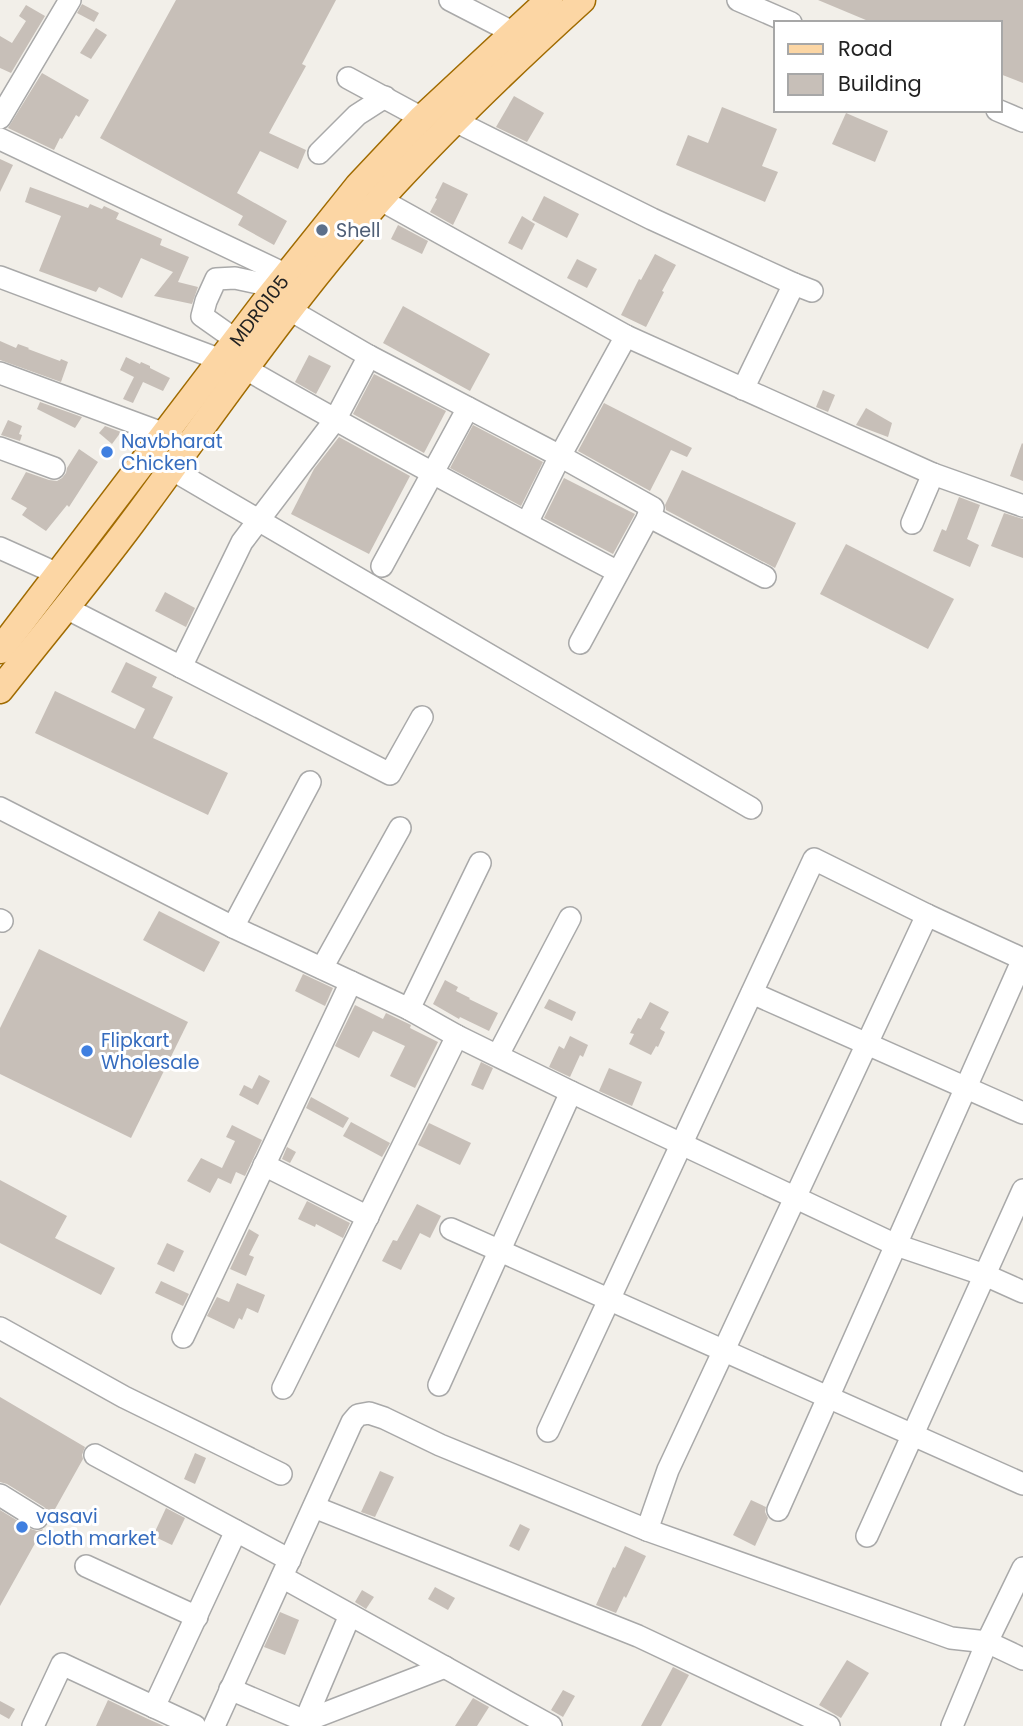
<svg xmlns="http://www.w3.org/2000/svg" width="1023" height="1726" viewBox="0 0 1023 1726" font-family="Poppins,sans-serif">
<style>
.building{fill:#c7bfb8}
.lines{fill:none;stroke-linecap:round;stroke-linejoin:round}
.minor-casing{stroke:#a9a9a9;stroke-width:24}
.major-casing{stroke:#a06b00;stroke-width:29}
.minor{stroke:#fff;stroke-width:21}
.major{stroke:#fcd6a4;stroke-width:26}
.service-dot{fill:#5c6f8a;stroke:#fff;stroke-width:2.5}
.shop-dot{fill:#3f7fe0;stroke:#fff;stroke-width:2.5}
.labels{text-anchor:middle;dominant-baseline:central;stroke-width:6;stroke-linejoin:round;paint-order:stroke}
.service-label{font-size:19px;fill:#4e5e75;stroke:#fff;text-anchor:start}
.street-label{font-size:19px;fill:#222;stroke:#fff}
.shop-label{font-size:19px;fill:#366cbe;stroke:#fff;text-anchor:start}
</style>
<rect width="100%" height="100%" fill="#f2efe9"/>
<g class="building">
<path d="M176,0H336L302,64L306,66L269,133L306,150L298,169L260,151L237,193L287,221L274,245L238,225L243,216L100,138Z"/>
<path d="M818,0H1023V83L1000,74V23H873Z"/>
<path d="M82,4L99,13L94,22L77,13Z"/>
<path d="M26,5L45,16L11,73L0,68V36L12,43L26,21L19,16Z"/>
<path d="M96,28L107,35L91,59L80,53Z"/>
<path d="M42,73L89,100L79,117L76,115L62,139L60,138L54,150L8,128Z"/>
<path d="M514,96L544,113L527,142L496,127Z"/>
<path d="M722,107L777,129L762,166L778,172L765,202L676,165L688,135L708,143Z"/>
<path d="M846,113L888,131L875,162L832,144Z"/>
<path d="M0,159L13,165L0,192Z"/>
<path d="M443,182L468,194L453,225L430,212L437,199L435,198Z"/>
<path d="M30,187L88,208L90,204L102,209L104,206L119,213L116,219L162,239L160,245L189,257L178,282L198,287L192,304L154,296L173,272L141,258L122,298L99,287L96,292L39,271L61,216L25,202Z"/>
<path d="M544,196L579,214L567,238L532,220Z"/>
<path d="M522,216L535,224L522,250L508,243Z"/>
<path d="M398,225L428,241L422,254L391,239Z"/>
<path d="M655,254L676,265L662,291L664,292L646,327L621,315L639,279L641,280Z"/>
<path d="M577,259L597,269L587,288L567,278Z"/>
<path d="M403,306L490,354L470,391L383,343Z"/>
<path d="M0,341L16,348L18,344L29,348L28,349L60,361L61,359L68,362L61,382L0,360Z"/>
<path d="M309,355L331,366L316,394L295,382Z"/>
<path d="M126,357L140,364L141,362L150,366V368L170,378L163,391L143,382L133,403L123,399L134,377L120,370Z"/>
<path d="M374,374L446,411L424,453L353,414Z"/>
<path d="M823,390L835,395L828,412L816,407Z"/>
<path d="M40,402L82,417L75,428L37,409Z"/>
<path d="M604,403L692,448L687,457L671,450L650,491L578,451Z"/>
<path d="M866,408L892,423L888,437L856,425Z"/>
<path d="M8,420L22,426L19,434L22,435L20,441L1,435Z"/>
<path d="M473,425L543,462L521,506L450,468Z"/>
<path d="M105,426L121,432L112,444L99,433Z"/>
<path d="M339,437L410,476L369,554L291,514L314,469Z"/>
<path d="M1022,443L1023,444V481L1010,476Z"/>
<path d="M79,449L98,462L69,507L67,505L46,531L22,515L27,508L11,499L26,472L49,480L57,481L62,478L66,473L67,468Z"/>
<path d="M682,470L796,523L775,568L666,510L665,505Z"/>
<path d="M564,478L635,514L613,554L544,518Z"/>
<path d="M959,497L980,505L967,539L979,545L970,567L933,551L942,529L946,531Z"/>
<path d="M1004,513L1023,519V558L991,546Z"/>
<path d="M846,544L954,599L928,649L820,594Z"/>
<path d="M165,592L195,608L186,627L155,611Z"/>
<path d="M126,662L157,677L152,687L173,697L153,738L228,773L208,815L35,733L55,691L135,729L145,709L111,692Z"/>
<path d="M159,911L220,942L204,972L143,940Z"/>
<path d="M39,949L188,1022L131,1138L0,1074V1028Z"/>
<path d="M303,974L333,988L325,1006L295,991Z"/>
<path d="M445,980L458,987L456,991L470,998L469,999L498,1013L489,1031L460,1017L459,1019L433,1004Z"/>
<path d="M549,999L576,1012L572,1021L544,1008Z"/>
<path d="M650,1002L669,1012L660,1029L665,1032L658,1047L656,1046L651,1055L629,1044L634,1034L630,1033L638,1018L641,1019Z"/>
<path d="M355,1005L383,1019L386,1013L411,1025L410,1028L438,1042L415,1088L390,1076L405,1046L373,1031L359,1058L335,1046Z"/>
<path d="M570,1036L588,1045L583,1057L580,1055L570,1077L549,1067L559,1046L564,1049Z"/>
<path d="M481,1062L493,1068L483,1090L471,1085Z"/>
<path d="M609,1068L642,1082L632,1106L599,1091Z"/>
<path d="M259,1075L270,1081L258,1105L239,1095L244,1085L252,1089Z"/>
<path d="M311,1097L349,1118L343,1128L306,1108Z"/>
<path d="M351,1122L390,1143L382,1157L343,1136Z"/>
<path d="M429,1123L471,1143L460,1165L418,1145Z"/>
<path d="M232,1125L262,1140L245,1176L236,1172L231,1184L218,1178L210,1193L187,1181L201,1158L222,1168L235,1141L226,1137Z"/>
<path d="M287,1147L296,1152L290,1163L282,1159Z"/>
<path d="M0,1180L67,1216L55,1238L115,1268L101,1295L0,1243Z"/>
<path d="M307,1201L350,1223L343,1238L316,1224L315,1227L298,1219Z"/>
<path d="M417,1204L441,1216L430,1238L420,1233L401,1270L382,1261L393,1240L397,1241Z"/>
<path d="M249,1229L259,1235L249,1255L254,1257L246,1276L230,1269Z"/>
<path d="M167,1243L184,1251L174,1272L157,1264Z"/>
<path d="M161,1281L189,1294L183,1306L155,1293Z"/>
<path d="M237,1283L265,1295L258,1313L247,1308L242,1320L239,1318L234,1329L207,1316L217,1297L229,1302Z"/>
<path d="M0,1397L85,1447L82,1455L83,1459L50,1518L48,1511L44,1507L7,1484L0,1482Z"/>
<path d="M195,1453L206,1458L195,1484L184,1479Z"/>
<path d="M380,1471L394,1477L375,1517L361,1512Z"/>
<path d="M751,1500L766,1507L765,1512L768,1518L755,1546L733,1535Z"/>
<path d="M166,1508L185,1518L172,1545L153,1536Z"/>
<path d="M0,1510L31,1529L37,1531L43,1529L0,1606Z"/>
<path d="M520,1524L530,1529L519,1551L509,1546Z"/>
<path d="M625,1546L646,1556L626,1598L624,1596L616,1613L596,1605L613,1567L615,1568Z"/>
<path d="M435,1587L455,1598L448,1610L428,1599Z"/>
<path d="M362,1590L374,1597L366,1609L355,1602Z"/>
<path d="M280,1612L299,1620L285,1655L264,1647Z"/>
<path d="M847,1660L869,1673L841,1718L819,1705Z"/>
<path d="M673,1667L689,1675L661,1726H641Z"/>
<path d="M563,1690L575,1696L563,1717L551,1710Z"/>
<path d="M473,1698L489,1707L477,1726H455Z"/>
<path d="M108,1700L148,1719L164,1726H96Z"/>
<path d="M0,1701L15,1709L9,1719L0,1714Z"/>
</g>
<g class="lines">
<g class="minor-casing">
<g id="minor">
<path d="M450,0L514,33"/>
<path d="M738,0L791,23"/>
<path d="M348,78L422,118"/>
<path d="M997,110L1023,121"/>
<path d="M0,118L70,0"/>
<path d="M455,121L652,219L794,284L812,291"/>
<path d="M0,139L287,275"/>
<path d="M319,153L357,115L385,97"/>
<path d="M381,200L626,336L933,474L1023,506"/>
<path d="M0,277L221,360"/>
<path d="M290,310L369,356L560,456L626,336"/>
<path d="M236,340L202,316L206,301L216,279L235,278L277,287"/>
<path d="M246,369C369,440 493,506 618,572"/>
<path d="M0,373L165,434L177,442"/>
<path d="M743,389L794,284"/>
<path d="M0,448L54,468"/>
<path d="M159,463L171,469L751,808"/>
<path d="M648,516L765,577"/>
<path d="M527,523L560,456L653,508L580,643"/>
<path d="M912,523L933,474"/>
<path d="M0,548L58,574"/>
<path d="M382,566L468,408"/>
<path d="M66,608L390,774L422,717"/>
<path d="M181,667L242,542L335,420L369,356"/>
<path d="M0,808L233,927L409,1009L457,1036L571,1092L896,1245L985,1275L1023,1292"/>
<path d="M0,920L2,921"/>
<path d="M233,927L310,782"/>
<path d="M322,968L400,828"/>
<path d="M752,993L1023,1113"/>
<path d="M409,1009L480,863"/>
<path d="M498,1055L570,918"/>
<path d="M264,1165L368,1217"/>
<path d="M451,1229L1023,1484"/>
<path d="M0,1328L124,1397L281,1474"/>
<path d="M183,1337L351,982"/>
<path d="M439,1385L571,1092"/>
<path d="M283,1388L457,1036"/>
<path d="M548,1431L814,859L927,915"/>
<path d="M95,1455L290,1560"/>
<path d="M0,1495L37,1518"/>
<path d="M314,1507L638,1636L829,1726"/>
<path d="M778,1510L1023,959"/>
<path d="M647,1530L668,1470L927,915L1023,959"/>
<path d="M867,1536L1023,1190"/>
<path d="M86,1566L197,1617"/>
<path d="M282,1577L551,1726"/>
<path d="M230,1689L305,1721L445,1667"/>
<path d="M154,1707L236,1531"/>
<path d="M310,1723L305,1721L350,1615"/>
<path d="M33,1726L62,1664L195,1726"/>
<path d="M214,1726L352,1422L358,1415L369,1413L384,1418L440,1445L647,1530L951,1638L987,1642L1023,1659"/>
<path d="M952,1726L987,1642L1023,1568"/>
</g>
</g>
<g class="major-casing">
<g id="major">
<path id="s1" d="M0,650L265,302L358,186L422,118L549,0"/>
<path d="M0,690C45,633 91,578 134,520C218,407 298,289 393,185C453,120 517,59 582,0"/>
</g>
</g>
<use href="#minor" class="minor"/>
<use href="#major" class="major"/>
</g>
<circle class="service-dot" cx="322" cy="230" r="7"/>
<g class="shop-dot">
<circle cx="107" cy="452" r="7"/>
<circle cx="87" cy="1051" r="7"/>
<circle cx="22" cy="1527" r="7"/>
</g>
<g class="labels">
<g class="service-label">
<text x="336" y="230">Shell</text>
</g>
<g class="street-label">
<text stroke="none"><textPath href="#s1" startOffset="427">MDR0105</textPath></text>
</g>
<g class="shop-label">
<text x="121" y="441">Navbharat<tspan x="121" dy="22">Chicken</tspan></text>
<text x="101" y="1040">Flipkart<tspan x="101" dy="22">Wholesale</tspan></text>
<text x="36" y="1516">vasavi<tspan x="36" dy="22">cloth market</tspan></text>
</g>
</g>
<rect x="774" y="21" width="228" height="91" fill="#ffffff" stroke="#a7a7a7" stroke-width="2"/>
<rect x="788" y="44" width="35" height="10" fill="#fcd6a4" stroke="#a7a7a7" stroke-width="2"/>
<text x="838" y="56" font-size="21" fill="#222222">Road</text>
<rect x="788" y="74" width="35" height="21" fill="#c7bfb8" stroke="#a7a7a7" stroke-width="2"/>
<text x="838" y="91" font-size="21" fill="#222222">Building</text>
</svg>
